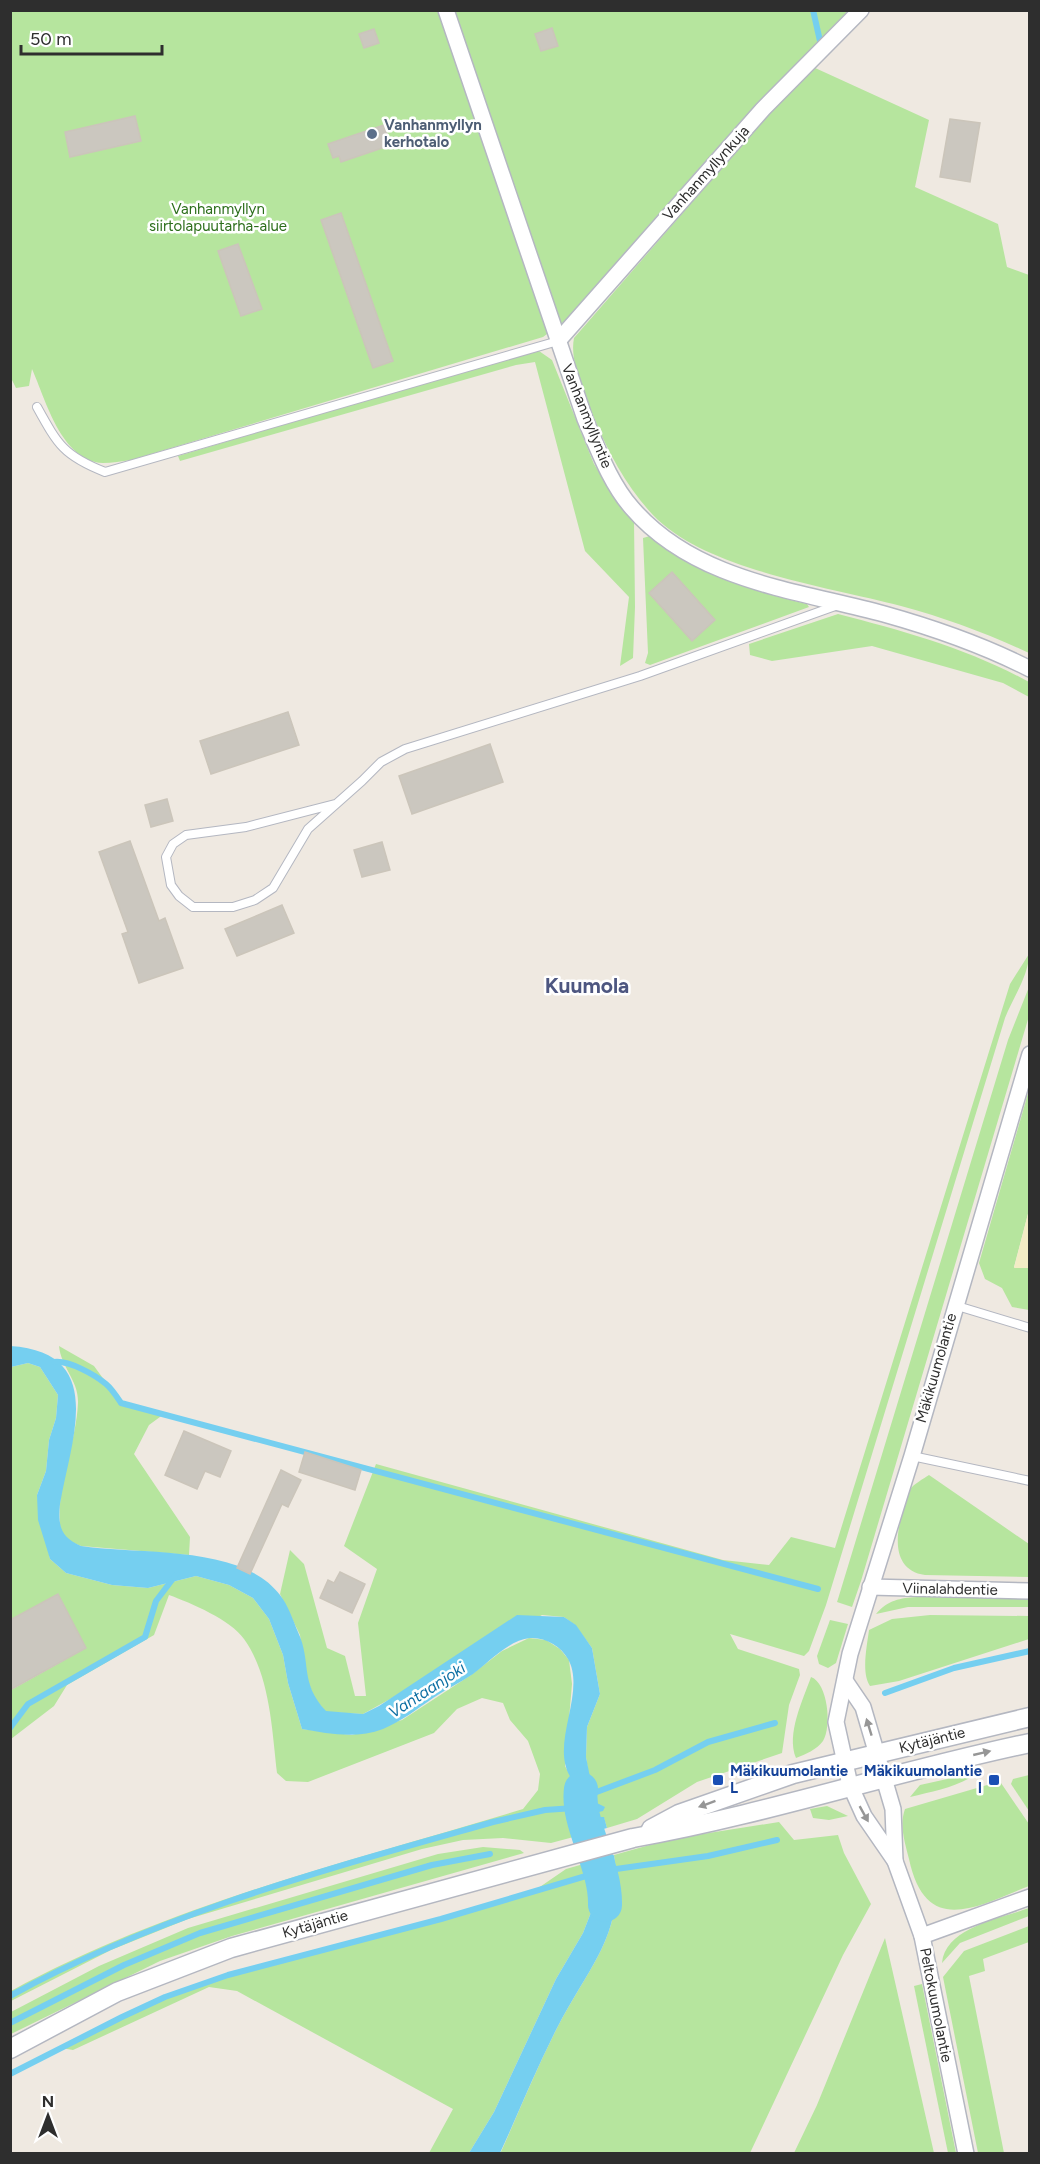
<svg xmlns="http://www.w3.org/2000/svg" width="1040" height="2164" viewBox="0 0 1040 2164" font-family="Figtree,sans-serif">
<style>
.green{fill:#b6e59e}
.sand{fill:#f3ecc5}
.water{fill:#75cff0}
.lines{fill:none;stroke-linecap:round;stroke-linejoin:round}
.stream{stroke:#75cff0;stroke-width:6}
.river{stroke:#75cff0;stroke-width:34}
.building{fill:#cbc7bf;stroke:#cbc5ba;stroke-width:1.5}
.service-casing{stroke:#b4b7c1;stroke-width:10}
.minor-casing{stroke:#b4b7c1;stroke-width:18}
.tertiary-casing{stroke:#b4b7c1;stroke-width:21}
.service{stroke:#fff;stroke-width:8}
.minor{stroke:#fff;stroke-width:15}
.tertiary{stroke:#fff;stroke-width:18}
.oneway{fill:#969696}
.service-dot{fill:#5c6f8a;stroke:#fff;stroke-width:2}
.transit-dot{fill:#1a4fb4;stroke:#fff;stroke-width:2}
.labels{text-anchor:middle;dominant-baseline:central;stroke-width:5;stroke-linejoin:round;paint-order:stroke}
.service-label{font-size:15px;font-weight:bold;fill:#4e5e75;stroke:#fff;text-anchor:start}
.street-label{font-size:15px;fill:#2e2e2e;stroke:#fff}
.park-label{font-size:15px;fill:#2c6e1b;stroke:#fff}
.transit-label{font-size:15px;font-weight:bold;fill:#164399;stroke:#fff;text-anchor:start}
.water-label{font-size:16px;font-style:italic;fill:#0d6fa3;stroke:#fff}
.district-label{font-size:21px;font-weight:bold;fill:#4d5680;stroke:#fff}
</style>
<rect width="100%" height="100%" fill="#efe9e1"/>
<g class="green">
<path d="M10,11H848L703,164L570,317L543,337L131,460C122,461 112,463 103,463C61,461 46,400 32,369L29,386L16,388L11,378Z"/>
<path d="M813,67L929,120L915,187L998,224L1007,267L1029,275V653C988,634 946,618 901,606C829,587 713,571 658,520C631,494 609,455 595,420C586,396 569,363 574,338L767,116Z"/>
<path d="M539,351L552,360L594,464L612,493L634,520L635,607L633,658L620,666L629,597L585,551L535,362L516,365L180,461L178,456L517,355Z"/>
<path d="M650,536C696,574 750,590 807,604L809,607L650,665L645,663L648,653L643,538Z"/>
<path d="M838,614C904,631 969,649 1029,682V697L1003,683L872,646L772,661L750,655L749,644Z"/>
<path d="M1029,954C1029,975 1013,998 1005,1018L826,1605L809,1651L804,1656L730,1634L738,1649L799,1669L800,1675L789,1705L782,1753L697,1782L637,1819L607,1828L604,1818L595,1817L586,1757L587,1727L600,1694L592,1648L575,1625L564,1617L542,1615L363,1714L326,1712L315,1699L306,1677L300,1635L280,1594L290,1550L304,1564L327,1648L345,1656L355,1696H366L358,1623L377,1569L344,1546L376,1464L723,1560L769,1565L791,1537L835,1548L1010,984Z"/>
<path d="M1029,987V1016L861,1581L852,1607L837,1602L838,1599L1008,1040Z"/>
<path d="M1029,1090V1210L1014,1267L1029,1268V1310L1012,1307L1002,1288L985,1279L979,1263Z"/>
<path d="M59,1346L94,1366L121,1403L164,1414L149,1425L134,1454L190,1537L189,1555L81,1546L69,1541L61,1533C54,1489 76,1446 78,1403C79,1381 61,1367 59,1346Z"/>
<path d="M28,1363L40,1367L58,1395L56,1418L49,1440L46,1471L37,1495L50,1559L66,1573L112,1585L148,1588L196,1576L229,1585L253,1598L269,1619L283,1655L288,1683L302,1729L352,1735L402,1720L471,1675L502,1651L529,1638L546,1640L560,1649L569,1660L572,1684L565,1766L574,1783L568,1808L581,1835L551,1843L503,1838L463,1840L422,1849L188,1919L111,1950L11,2001V1991C170,1904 350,1862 523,1809L538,1790L540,1774L528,1741L510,1720L503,1703L482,1698L457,1709L434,1733L308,1782L286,1781L277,1773C272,1730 270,1675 244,1639C231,1620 191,1603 169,1595L154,1635L67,1685L54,1706L11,1739V1690L86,1648L58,1594L11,1620V1367Z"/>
<path d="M929,1475L1029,1544V1577L925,1575C892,1570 895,1536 903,1511C905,1505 906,1494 910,1489C914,1484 923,1479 929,1475Z"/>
<path d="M917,1597L1029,1598V1607H908L876,1614C888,1600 900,1598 917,1597Z"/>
<path d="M930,1615L1029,1616V1639L899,1681L870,1686C861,1673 867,1646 869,1630L892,1619Z"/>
<path d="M830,1620L848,1624L836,1663L828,1668L819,1664L817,1656Z"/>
<path d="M811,1677C828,1683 832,1727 823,1741C816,1750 806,1754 796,1758C786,1734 803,1700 811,1677Z"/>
<path d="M979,1772C959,1787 934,1791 910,1797L920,1785Z"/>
<path d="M1029,1775H1030L1029,1811L1011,1784L1013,1779Z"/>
<path d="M994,1783H1001L1029,1824V1886C977,1906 926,1938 909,1859C905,1843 899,1825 905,1809Z"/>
<path d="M827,1806L848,1816L829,1820L813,1818L810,1809Z"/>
<path d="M779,1822L794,1840L838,1835L844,1853L871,1904L843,1955L750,2153L500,2154C519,2112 536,2069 557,2028C591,1962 626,1934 614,1855L671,1839Z"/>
<path d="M483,1847L520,1850L524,1853L232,1936L160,1961L11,2034V2012L99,1966L188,1928L438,1854Z"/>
<path d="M587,1863L595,1902L583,1933L556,1979L494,2112L469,2153H429L453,2109L237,1991L209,1987L73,2050L61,2048L165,1997L228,1975L531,1893L566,1869Z"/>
<path d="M1029,1908V1916L960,1943L942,1963C945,1927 1002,1918 1029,1908Z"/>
<path d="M1029,1926V1942L983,1959L985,1971L969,1976L1004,2153H978L943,1977L964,1951Z"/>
<path d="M885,1938L934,2153H794L817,2105Z"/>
<path d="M922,1984L956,2153H948L914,1986Z"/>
</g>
<path class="sand" d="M1029,1210V1268H1014Z"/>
<g class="water">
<path d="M10,1346C108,1352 71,1440 60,1504C58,1525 60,1537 81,1546C138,1555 242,1544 280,1595C288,1605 293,1620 298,1632C312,1662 299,1682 326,1711L363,1714L379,1706L517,1615L564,1617L576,1625L592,1648L600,1694L587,1727L586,1757L595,1802L605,1807L603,1811L595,1813V1817H604L607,1828L581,1835L568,1808L565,1794L574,1783C571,1778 567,1772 566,1767C556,1735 585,1689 568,1659C561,1646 545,1637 530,1638C509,1640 489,1662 473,1674C460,1683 446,1689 433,1698C417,1709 402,1721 383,1729C357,1739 329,1734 302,1729L288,1683L283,1655L269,1619L253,1598L229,1585L196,1576L148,1588L112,1585L66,1573L50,1559L38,1520L37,1495L46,1471L49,1440L56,1418L58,1395L40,1367L28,1363L11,1367Z"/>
<path d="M614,1855C626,1934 591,1962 557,2028C536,2069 519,2112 500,2153H469L494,2112L556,1979L583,1933L595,1902L587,1863Z"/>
</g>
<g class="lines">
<g class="stream">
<path d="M813,10L820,41"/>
<path d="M54,1362C69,1360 95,1375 106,1384C112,1389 117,1397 121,1403L818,1589"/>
<path d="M885,1693L954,1668L1030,1651"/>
<path d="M10,1728L28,1704L145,1637L156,1601L175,1576"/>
<path d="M586,1796L655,1770L708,1742L775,1723"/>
<path d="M609,1870L708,1856L777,1840"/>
<path d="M10,1996C161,1913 328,1869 493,1822L545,1810L574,1808"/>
<path d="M10,2023L124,1965L200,1933L432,1865L490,1854"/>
<path d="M10,2074L122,2017L165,1997L228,1975L441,1919L596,1873"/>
</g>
<path class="river" d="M581,1789C576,1822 606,1865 605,1905"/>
</g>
<g class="building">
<path d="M552,28L558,46L541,51L535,34Z"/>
<path d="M374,29L379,43L364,48L359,34Z"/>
<path d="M135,116L141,141L70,157L65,132Z"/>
<path d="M950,119L980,123L970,182L940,177Z"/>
<path d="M384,125L391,145L341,162L339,156L333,158L328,144Z"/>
<path d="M341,213L393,361L373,368L321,220Z"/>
<path d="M238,244L262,309L241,316L218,251Z"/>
<path d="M672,572L715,620L692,641L649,593Z"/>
<path d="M288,712L299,745L211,774L200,741Z"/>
<path d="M490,744L503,782L412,814L399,776Z"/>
<path d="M167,799L173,821L151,827L145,805Z"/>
<path d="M130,841L159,921L165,918L183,968L139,983L122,934L128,932L99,852Z"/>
<path d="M382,842L390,870L362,877L354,850Z"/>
<path d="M282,905L294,933L237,956L225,929Z"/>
<path d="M184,1431L231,1451L220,1477L205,1471L197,1489L165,1475Z"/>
<path d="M305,1452L361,1470L355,1490L299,1472Z"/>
<path d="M281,1470L301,1480L288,1507L282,1504L250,1574L237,1568Z"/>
<path d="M340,1572L365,1584L352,1613L320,1598L328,1580L334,1583Z"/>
<path d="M58,1594L86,1648L10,1690V1620Z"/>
</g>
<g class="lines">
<g class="service-casing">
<g id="service">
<path d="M37,407C58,445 64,456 105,472L558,341"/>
<path d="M335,804L246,827L186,835L173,844L166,857L171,885L179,896L193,907H233L255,900L273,888L308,829L362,781L381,762L405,749L640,676L838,605"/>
<path d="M954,1305L1030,1328"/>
<path d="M912,1456L1030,1481"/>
</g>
</g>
<g class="minor-casing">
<g id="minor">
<path d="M446,10L585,419C598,449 610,483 632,508C695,581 796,590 884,614C934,628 983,645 1030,669"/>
<path d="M558,341L763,109L861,10"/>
<path d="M870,1587L1030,1591"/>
<path d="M846,1682L863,1707L893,1809L895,1861"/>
<path d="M922,1936L1030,1897"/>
<path d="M966,2154L922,1936L895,1861L864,1816L850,1785L836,1722L850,1654L912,1456L1030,1054"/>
</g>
</g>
<g class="tertiary-casing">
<g id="tertiary">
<path d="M651,1829L679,1814L793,1774L1030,1717"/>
<path d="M10,2049L117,1992L231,1948L633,1838C767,1814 896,1771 1030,1743"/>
</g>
</g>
<use href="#service" class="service"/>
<use href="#minor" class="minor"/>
<use href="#tertiary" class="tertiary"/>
</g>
<defs><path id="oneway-solid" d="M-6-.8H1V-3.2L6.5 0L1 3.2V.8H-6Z" transform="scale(1.5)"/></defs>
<g class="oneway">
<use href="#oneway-solid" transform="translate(869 1727) rotate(-107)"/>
<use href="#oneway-solid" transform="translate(982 1753) rotate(-13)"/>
<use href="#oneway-solid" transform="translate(707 1804) rotate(160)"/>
<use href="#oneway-solid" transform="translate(864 1814) rotate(61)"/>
</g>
<circle class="service-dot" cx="372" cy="134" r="6"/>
<g class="transit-dot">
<rect x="712" y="1774" width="12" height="12" rx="3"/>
<rect x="988" y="1774" width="12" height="12" rx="3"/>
</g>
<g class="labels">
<g class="service-label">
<text x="384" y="125">Vanhanmyllyn<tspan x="384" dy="17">kerhotalo</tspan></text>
</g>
<g class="street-label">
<text transform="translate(706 173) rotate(-48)">Vanhanmyllynkuja</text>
<text transform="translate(587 416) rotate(68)">Vanhanmyllyntie</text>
<text transform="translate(936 1368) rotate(-74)">Mäkikuumolantie</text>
<text transform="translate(950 1589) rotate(1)">Viinalahdentie</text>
<text transform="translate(932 1740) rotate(-14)">Kytäjäntie</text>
<text transform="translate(315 1924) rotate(-16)">Kytäjäntie</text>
<text transform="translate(936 2005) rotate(79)">Peltokuumolantie</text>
</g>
<g class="park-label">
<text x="218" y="209">Vanhanmyllyn<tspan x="218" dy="17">siirtolapuutarha-alue</tspan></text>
</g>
<g class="transit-label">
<text x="730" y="1771">Mäkikuumolantie<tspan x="730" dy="17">L</tspan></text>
<text x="982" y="1771" text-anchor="end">Mäkikuumolantie<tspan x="982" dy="17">I</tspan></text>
</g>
<g class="water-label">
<text transform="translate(427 1690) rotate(-33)">Vantaanjoki</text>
</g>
<g class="district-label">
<text x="587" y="985">Kuumola</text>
</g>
</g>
<rect width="1040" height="2164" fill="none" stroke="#2e2e2e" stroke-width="24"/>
<g transform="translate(48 2116)" stroke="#ffffff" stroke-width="4.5" paint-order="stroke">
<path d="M0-4.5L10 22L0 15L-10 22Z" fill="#2e2e2e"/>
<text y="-9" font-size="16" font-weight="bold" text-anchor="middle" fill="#2e2e2e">N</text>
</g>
<path d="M21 45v9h141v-9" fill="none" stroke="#2e2e2e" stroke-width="3"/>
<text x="30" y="45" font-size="18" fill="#2e2e2e" stroke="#ffffff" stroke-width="4.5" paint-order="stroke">50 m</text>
</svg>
